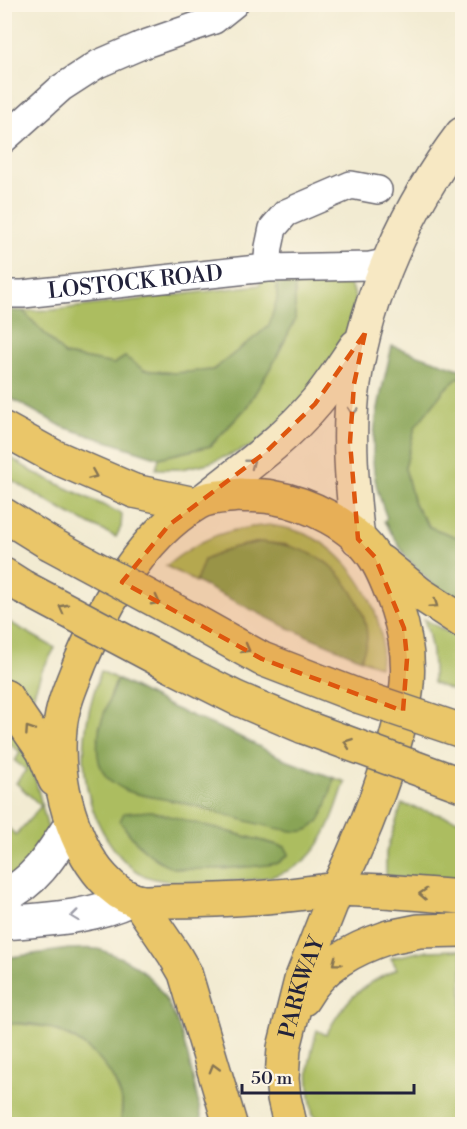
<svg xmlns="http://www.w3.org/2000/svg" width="467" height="1129" viewBox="0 0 467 1129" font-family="'Libre Bodoni',serif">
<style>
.green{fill:#acbd61;stroke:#67704e;stroke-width:1.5;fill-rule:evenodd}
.forest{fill:#89a457;stroke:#566349;stroke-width:1.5}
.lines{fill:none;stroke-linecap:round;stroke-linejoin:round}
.minor-casing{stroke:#6b6870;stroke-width:30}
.tertiary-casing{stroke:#6b6870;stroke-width:36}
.secondary-casing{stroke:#6b6870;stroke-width:36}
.trunk-casing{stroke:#6b6870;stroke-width:36}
.motorway-casing{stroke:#6b6870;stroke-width:36}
.minor{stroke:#fff;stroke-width:27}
.tertiary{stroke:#fff;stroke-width:33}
.secondary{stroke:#f7e8c3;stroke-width:33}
.trunk{stroke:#eac669;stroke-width:33}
.motorway{stroke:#eac669;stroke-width:33}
.motorway-bridge-casing{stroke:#6b6870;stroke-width:36;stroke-linecap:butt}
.motorway-bridge{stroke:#eac669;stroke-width:33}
.oneway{stroke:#978f86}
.oneway2{stroke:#867452}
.oneway3{stroke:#9c9ca7}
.marked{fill:#de560e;fill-opacity:0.2;stroke:#de560e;stroke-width:4.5;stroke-dasharray:12 8;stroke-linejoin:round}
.labels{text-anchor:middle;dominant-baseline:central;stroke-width:5;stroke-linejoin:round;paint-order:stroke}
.street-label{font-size:22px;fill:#22223b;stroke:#fcf5e5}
</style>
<rect width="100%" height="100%" fill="#fcf5e5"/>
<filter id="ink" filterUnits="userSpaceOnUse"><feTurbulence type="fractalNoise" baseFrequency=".0167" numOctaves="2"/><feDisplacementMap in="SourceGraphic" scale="12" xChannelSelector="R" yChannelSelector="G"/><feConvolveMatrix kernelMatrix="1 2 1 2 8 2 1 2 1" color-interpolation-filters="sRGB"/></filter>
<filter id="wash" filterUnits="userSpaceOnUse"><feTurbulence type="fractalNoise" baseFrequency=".008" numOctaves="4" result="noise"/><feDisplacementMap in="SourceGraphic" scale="24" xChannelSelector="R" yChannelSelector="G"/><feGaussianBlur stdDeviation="1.35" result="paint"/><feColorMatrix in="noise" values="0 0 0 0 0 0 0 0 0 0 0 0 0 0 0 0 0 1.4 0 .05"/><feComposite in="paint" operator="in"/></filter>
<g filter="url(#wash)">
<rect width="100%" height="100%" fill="#f2ebd2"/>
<g class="green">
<path d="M259,269L277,271V299L269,326L213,370L174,373L144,370L125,357L114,364L65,355L23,311L53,310L260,285Z"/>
<path d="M295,271L346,279L354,292L356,308L347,339L328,374L255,445L209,463L181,469H156L159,458L211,446L246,408L274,362L295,320Z"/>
<path d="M462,375V539L430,527L414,504L405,468L415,427L445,389Z"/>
<path d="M5,454L33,472L122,514L121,527L116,537L69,514L5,476Z"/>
<path d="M270,525C279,527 289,528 297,531C341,545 373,591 381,634C383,644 381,656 380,667L361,659L367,638L289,545L260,542L231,548L204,560L196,582L166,566C202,537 225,529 270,525Z"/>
<path d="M4,619L55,648L42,671L30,704L5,680Z"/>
<path d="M424,619L462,640V694L433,683C434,660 432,641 424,619Z"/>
<path d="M101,671L117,679L99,728L126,790L187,804L281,829L304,831L326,807L334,778L345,782C336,808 329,835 310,855C289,878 254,881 225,881C201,882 172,885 148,877C135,873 122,860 114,849C74,796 79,730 101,671ZM216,828L285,847L289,854L280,862L225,869L174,868Z"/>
<path d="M5,711L31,762L52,845L5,887V825L16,835L41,806L16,783L26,770L15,761L20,752L5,740Z"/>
<path d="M402,804L462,821V885L386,876V852Z"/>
<path d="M462,950V1124H319L318,1118L313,1115C306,1078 307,1066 317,1030L326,1035C345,999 360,986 397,969L391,958L423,951Z"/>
<path d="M12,1023L48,1027L80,1042L107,1065L122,1098L121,1124H5V1025Z"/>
</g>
<g class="forest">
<path d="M277,271H295V320L274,362L246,408L210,446L159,458L63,427L5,395V310L23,311L65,355L114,364L125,357L144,370L174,373L213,370L269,326L277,299Z"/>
<path d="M392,346L462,370V375L445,389L415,427L405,468L414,504L429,527L462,539V604L432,584L406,557L384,521L387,518C383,507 378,495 376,483C366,441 383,387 392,346Z"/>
<path d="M260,542C279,544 296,546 313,555C341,567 366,606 367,637C367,644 363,652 361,659L284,626L196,582L204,560L231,548Z"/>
<path d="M117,679L169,706L236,735L288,761L334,778C329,795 325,826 304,831C286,835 208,809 185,803C166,799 145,797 127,791C121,788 108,780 105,775C86,746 107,707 117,679Z"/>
<path d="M151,811L285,847L289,854C286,857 282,861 278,863C263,867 184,872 171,867C148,857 133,841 120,821L124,813Z"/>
<path d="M69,949C78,949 88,948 97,949C103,950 109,953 114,955C181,978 189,1065 203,1124H121C121,1116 124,1105 121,1097C107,1050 53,1016 5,1025V958Z"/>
</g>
</g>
<g filter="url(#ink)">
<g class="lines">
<g class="minor-casing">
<g id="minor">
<path d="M4,139L61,88L98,64L142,45L214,20L234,4"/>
<path d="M267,268L269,247L273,228L286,213L351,185L378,190"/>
<path id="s1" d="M4,294H23L267,268L370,266L390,262"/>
</g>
</g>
<g class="tertiary-casing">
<g id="tertiary">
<path d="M4,896C36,882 53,852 71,824"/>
<path d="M4,923C48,919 91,918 131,899"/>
</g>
</g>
<g class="secondary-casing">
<g id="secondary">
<path d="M205,499C244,468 284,440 316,402C331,384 343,365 356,346"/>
<path d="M358,539C352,487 347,435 354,383C367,295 408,205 462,134"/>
</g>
</g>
<g class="trunk-casing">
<g id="trunk">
<path d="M134,491L195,504"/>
<path d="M240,495C250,496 261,495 271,497C308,503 354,525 375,558C384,572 391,591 397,608C406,635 410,664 406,693C403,715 396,737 390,759C375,805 358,846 337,889C282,897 225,901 170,901C159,901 144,904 134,900C111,892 92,867 82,846C64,808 56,770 60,728C62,705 72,684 80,663C105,605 139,538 196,504C208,496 225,497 240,495Z"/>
<path d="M381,562L419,593L462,621"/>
<path d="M6,697L43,751L55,780"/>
<path d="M138,901L174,954L185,973L230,1124"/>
<path d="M303,999C322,965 353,949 389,937"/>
<path id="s2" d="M290,1124L284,1098L282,1079L284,1048L301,980L337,889L384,891"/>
</g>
</g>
<g class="motorway-casing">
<g id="motorway">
<path d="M4,429L53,456L134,491"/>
<path d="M4,515L49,543"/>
<path d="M4,575L23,587"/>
<path d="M194,621L262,659L358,696"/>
<path d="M170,665L236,698L304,727"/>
<path d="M4,696L6,697"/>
<path d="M384,891L462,897"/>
<path d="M389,937L419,931L462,930"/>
</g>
</g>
<use href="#minor" class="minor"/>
<use href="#tertiary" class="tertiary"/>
<use href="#secondary" class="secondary"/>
<use href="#trunk" class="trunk"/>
<use href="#motorway" class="motorway"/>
<g class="motorway-bridge-casing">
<g id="motorway-bridge">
<path d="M49,543L194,621"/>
<path d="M23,587L170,665"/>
<path d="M358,696L462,731"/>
<path d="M304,727L462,785"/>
</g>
</g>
<use href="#motorway-bridge" class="motorway-bridge"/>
</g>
<defs><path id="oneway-chevron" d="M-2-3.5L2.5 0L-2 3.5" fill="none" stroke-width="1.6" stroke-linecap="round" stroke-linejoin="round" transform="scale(1.5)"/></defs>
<g class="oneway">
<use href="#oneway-chevron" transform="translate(353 411) rotate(94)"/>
<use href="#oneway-chevron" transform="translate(251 463) rotate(-38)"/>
</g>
<g class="oneway2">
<use href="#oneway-chevron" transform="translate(93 475) rotate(23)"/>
<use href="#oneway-chevron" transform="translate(156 601) rotate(28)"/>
<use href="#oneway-chevron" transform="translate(434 604) rotate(34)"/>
<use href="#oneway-chevron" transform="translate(63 608) rotate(-152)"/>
<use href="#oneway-chevron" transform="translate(246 649) rotate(29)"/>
<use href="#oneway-chevron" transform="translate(29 730) rotate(-124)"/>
<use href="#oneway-chevron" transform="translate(348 743) rotate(-160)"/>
<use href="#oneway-chevron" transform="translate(423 894) rotate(-176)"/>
<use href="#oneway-chevron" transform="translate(336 962) rotate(143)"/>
<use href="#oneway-chevron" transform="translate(214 1068) rotate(-106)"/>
</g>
<use class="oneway3" href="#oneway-chevron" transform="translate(75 916) rotate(173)"/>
</g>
<path class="marked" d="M365,333L354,384L350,442L358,539L375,557L404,628L407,659L403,711L262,659L122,582L169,525L266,452L315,404Z"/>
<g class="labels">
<g class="street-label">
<text stroke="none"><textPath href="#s1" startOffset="132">LOSTOCK ROAD</textPath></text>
<text stroke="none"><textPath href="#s2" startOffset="140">PARKWAY</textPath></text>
</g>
</g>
<rect width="467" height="1129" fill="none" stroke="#fcf5e5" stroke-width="24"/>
<path d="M242 1084v9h172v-9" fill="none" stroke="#22223b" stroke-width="3"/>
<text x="251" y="1084" font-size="18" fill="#22223b" stroke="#fcf5e5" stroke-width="4.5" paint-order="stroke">50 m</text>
</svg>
